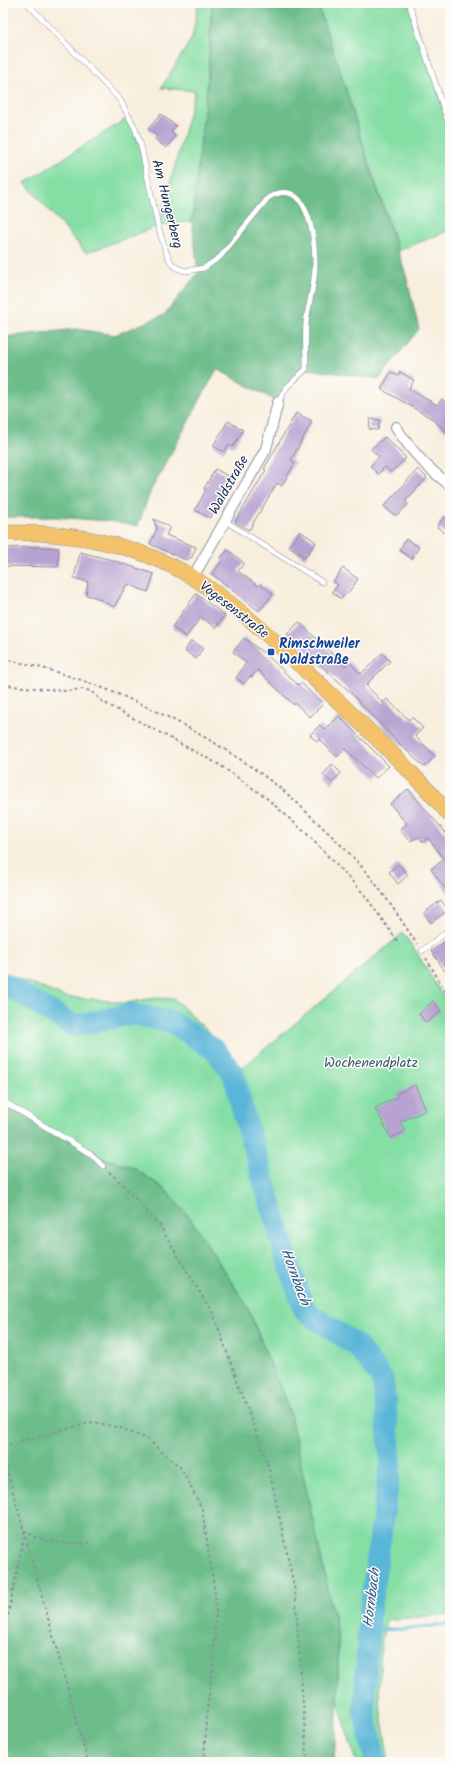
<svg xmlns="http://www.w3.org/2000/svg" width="453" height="1765" viewBox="0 0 453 1765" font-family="Kalam,sans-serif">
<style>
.green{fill:#85dea4;stroke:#508681}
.forest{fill:#6cbd8a;stroke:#447674}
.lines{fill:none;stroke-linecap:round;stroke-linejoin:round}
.stream{stroke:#5ab6d8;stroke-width:3.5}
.river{stroke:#5ab6d8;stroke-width:22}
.building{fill:#b7a2d1}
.lane-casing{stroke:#8a8e9e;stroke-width:6}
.street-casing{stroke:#8a8e9e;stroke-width:12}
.primary-casing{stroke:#8a8e9e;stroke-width:16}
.path{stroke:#8a8e9e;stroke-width:2;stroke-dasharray:3 3;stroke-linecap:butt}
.lane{stroke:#fff;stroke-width:5}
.street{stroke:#fff;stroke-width:10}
.primary{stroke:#f4c26a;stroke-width:15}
.transit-dot{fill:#1a4fb4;stroke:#fdfcf7;stroke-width:1.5}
.labels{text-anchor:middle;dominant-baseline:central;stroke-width:3;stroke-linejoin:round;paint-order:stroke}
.street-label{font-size:14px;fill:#1b2f5e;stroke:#fdfcf7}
.transit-label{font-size:14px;font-weight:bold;fill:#164399;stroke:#fdfcf7;text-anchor:start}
.park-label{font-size:14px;fill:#365b70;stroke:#fdfcf7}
.water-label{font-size:15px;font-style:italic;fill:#315e89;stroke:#fdfcf7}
</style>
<rect width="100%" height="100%" fill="#fdfcf7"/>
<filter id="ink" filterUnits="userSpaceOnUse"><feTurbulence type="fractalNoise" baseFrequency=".025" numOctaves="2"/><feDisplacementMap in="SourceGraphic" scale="8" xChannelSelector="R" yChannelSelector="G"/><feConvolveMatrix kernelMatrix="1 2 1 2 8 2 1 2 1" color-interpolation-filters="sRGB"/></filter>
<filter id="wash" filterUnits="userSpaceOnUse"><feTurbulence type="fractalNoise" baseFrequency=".012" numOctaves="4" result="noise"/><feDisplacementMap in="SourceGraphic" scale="16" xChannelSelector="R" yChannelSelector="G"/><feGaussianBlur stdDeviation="0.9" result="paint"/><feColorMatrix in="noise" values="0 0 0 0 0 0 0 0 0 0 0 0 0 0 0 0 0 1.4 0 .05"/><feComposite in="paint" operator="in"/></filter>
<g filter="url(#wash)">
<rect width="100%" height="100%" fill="#f8eedd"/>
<g class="green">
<path d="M198,3H212L208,76L192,221L158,226L86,253L25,183L129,117L135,128L159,225L195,91L161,88L192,38Z"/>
<path d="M317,3H409L450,128V230L398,251Z"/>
<path d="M403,933L415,950L450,1008V1614L386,1620L381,1644L379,1699L389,1762H356L338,1701V1636L289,1410L247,1306L190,1218L166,1190L134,1168L91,1154L3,1101V972L64,997L92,999L126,1003L155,998L174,999L223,1046L242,1068Z"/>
</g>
<g class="forest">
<path d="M212,3H317L344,83L371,172L406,275L419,329L379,379L306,369L287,387L278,402L217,369L151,490L138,526L108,521L55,517H3V337L77,329L115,335L164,315L198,273L192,221L208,76Z"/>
<path d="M3,1101L91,1154L134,1168L166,1190L190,1218L247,1306L289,1410L338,1636V1701L334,1762H3Z"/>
</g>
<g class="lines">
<path class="stream" d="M368,1630L404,1629L450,1624"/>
<path class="river" d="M3,983L74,1026L131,1014L172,1022L216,1051L234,1075L242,1108L285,1253L305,1311L357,1346L383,1380L391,1462L369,1616L364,1711L376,1762"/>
</g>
<g id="blocks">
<g class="building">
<path d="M161,114L176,126L171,132L175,136L166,148L155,139L157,136L148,129Z"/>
<path d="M391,372L398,376L400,372L414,380L409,389L437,405L442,399L450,406V435L431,418L381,389Z"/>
<path d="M296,413L312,421L291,460L295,462L282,486L277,483L249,530L235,522L266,470L264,469Z"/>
<path d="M370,419L380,420L378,430L369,429Z"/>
<path d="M228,421L243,430L233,447L228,445L224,452L213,446Z"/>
<path d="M385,437L406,458L391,472L385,467L378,474L370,466L379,457L371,449Z"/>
<path d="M215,469L232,478L210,518L195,510L206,490L204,489Z"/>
<path d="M418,469L427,478L405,501L408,504L398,515H394L384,506Z"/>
<path d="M444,517L450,521V537L437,527Z"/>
<path d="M154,519L170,527L166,535L196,547L192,557L186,560L150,544L157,529Z"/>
<path d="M300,531L316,542L305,558L289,546Z"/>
<path d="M406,539L419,547L412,559L399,550Z"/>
<path d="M39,547L59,548L58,567L3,566V548Z"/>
<path d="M228,550L244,563L238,571L258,586L260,584L273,594L259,611L212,574L223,560L221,558Z"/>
<path d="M80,552L112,560L154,574L148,592L127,584L114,607L95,597L86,595L88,582L74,578Z"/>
<path d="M343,568L358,579L348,593L347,592L341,599L332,592L338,585L333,582Z"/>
<path d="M196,594L225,615L216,628L201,617L186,637L172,627Z"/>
<path d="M299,622L345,666L349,662L361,674L382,653L390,661L366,685L383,703L387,699L409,720L412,717L423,728L415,736L435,756L424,767L393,737L349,691L287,634Z"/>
<path d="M244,638L269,657L298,685L301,683L323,704L310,717L295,703L294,705L258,670L252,677L250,676L244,684L236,678L246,663L233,652Z"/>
<path d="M191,641L203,648L196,659L185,651Z"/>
<path d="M339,716L389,766L376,778L345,749L337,757L319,739L317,742L310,735L320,725L325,730Z"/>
<path d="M332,764L341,773L332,783L323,775Z"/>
<path d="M408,789L450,838V895L431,869L444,859L428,838L423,842L419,837L410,841L400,830L407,824L390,804Z"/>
<path d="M398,864L408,875L398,884L389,872Z"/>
<path d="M441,900L448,910L431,923L424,913Z"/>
<path d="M450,938V978L431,951Z"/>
<path d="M433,1001L441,1011L426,1023L419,1014Z"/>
<path d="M415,1085L426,1110L400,1122L405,1131L391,1138L375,1108L398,1097L396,1094Z"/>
</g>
</g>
</g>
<g filter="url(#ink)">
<use href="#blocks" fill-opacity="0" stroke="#8a8e9e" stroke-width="1"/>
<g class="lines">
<g class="lane-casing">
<g id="lane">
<path d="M27,3L120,100L135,128L141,146L158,226L167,255L172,264L179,269L186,271L204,268L220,257L268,198C309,173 315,241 315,266C315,285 308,304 306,323C305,338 306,354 306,369L287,387L278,402"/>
<path d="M409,3L450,128"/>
<path d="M225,521L322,582"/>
<path d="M422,951L450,929"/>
<path d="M3,1101L91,1154L103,1166"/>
</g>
</g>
<g class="street-casing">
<g id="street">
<path d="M396,427C410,450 428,469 450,485"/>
<path d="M193,577L266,449L278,402"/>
</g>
</g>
<g class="primary-casing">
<path id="primary" d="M3,533C68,531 136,543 192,577C241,607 283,649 324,688C368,729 411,770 450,815"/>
</g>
<g class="path">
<path d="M3,659C102,678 206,729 285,792C296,801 307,813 318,823C335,839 352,855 367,873C385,895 401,920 417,944"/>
<path d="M3,685L66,691L81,689L91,691L103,702L218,764L264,796L307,834L364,894L398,942"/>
<path d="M426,958L450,999"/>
<path d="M109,1172L123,1185L160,1226L214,1316L269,1468L295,1591L307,1762"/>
<path d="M3,1446L93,1422L121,1428L147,1439L181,1468L202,1509L215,1594L216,1612L213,1664L206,1719L204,1762"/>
<path d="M3,1456L88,1762"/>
<path d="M24,1530C43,1544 66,1544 89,1543"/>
<path d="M3,1639L24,1537"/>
</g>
<use href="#lane" class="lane"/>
<use href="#street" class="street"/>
<use href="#primary" class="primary"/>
</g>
</g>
<rect class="transit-dot" x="267" y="648" width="8" height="8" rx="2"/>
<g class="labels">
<g class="street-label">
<text transform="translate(167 204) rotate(76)">Am Hungerberg</text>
<text transform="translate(229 485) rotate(-60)">Waldstraße</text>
<text transform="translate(234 610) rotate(38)">Vogesenstraße</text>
</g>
<g class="transit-label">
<text x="279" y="644">Rimschweiler<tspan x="279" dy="16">Waldstraße</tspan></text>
</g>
<g class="park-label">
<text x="371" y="1063">Wochenendplatz</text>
</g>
<g class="water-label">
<text transform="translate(295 1277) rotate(70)">Hornbach</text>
<text transform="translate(372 1598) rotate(-83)">Hornbach</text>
</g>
</g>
<rect width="453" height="1765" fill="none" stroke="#fdfcf7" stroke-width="16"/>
</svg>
